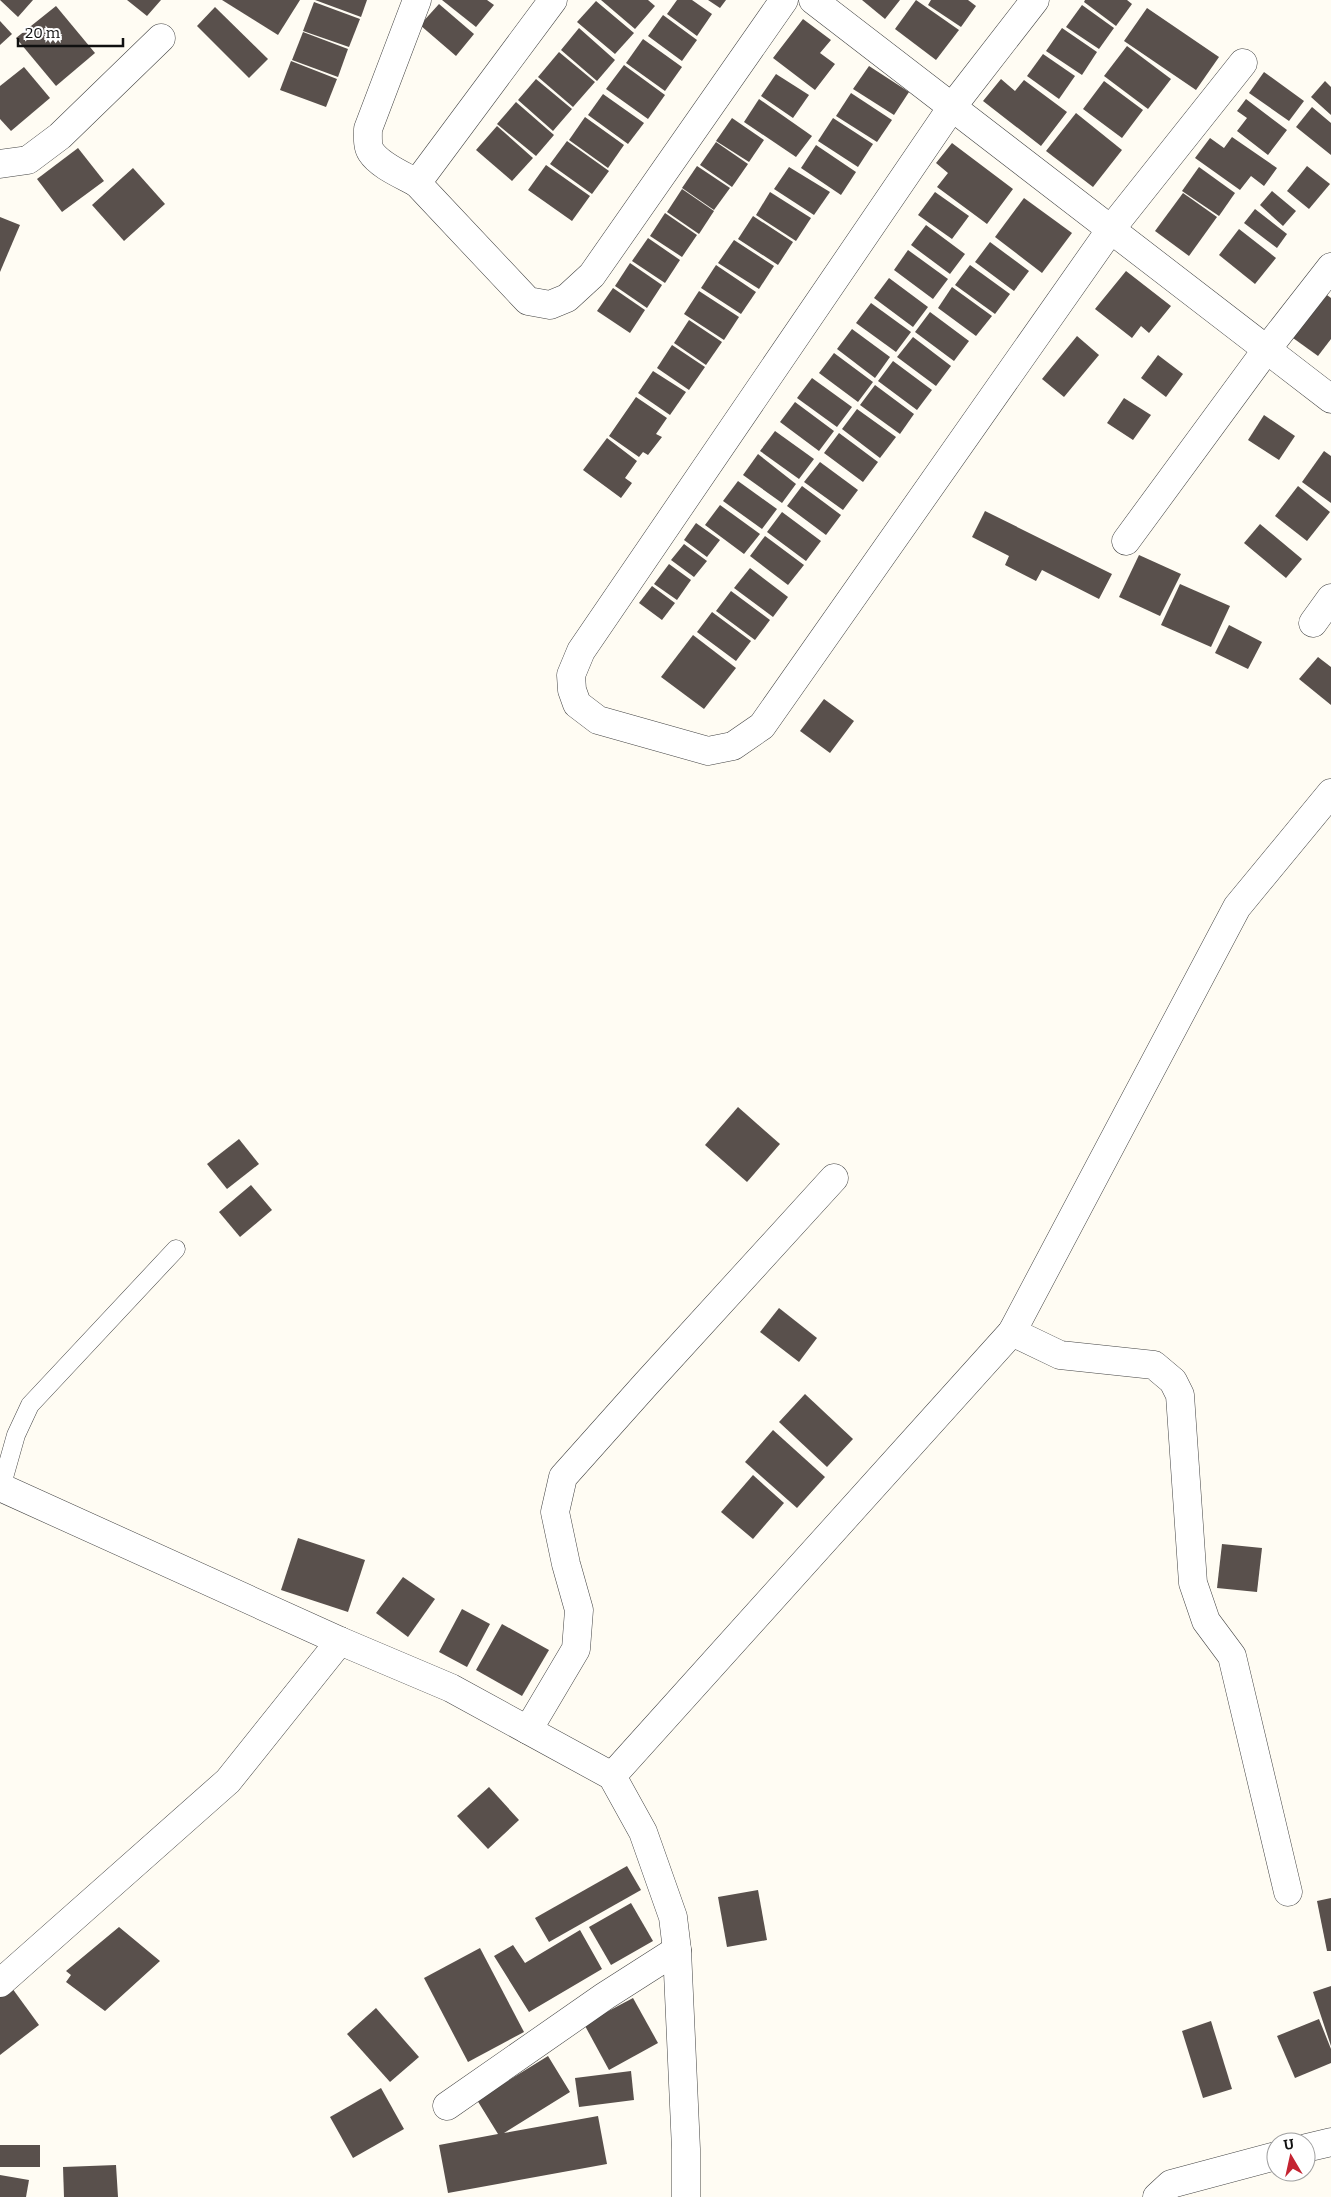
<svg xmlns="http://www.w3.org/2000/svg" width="1331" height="2197" viewBox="0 0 1331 2197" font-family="Bitter,serif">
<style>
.building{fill:#59504c}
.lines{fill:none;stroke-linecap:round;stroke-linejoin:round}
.lane-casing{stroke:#434343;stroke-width:19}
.street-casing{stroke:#434343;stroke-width:29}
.lane{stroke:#fff;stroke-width:18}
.street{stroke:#fff;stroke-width:28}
</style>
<rect width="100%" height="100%" fill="#fffcf3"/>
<g class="building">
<path d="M0,0H33L18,17Z"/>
<path d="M127,0H161L147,16Z"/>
<path d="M222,0H300L278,35Z"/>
<path d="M315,0H367L361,17Z"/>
<path d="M442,0H487L494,5L476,27Z"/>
<path d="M601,0H648L655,6L635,29Z"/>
<path d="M677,0H692L712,14L697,36L667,14Z"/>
<path d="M708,0H726L720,8Z"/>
<path d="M862,0H900L885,19Z"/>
<path d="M916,0L959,30L936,60L895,29Z"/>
<path d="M931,0H968L976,6L961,27L928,5Z"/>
<path d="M1085,0H1127L1132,4L1116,26L1084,2Z"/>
<path d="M596,1L634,33L615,54L577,22Z"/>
<path d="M314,2L360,19L349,47L303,31Z"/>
<path d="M439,4L474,34L456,56L420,25Z"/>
<path d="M1082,5L1114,28L1099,49L1066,27Z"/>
<path d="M56,6L95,53L56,86L16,38Z"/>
<path d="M215,7L268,59L249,78L197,26Z"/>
<path d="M1147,8L1219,57L1196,90L1124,41Z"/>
<path d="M663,15L697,40L682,61L648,36Z"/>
<path d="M803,19L831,40L820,53L835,64L815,90L773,58Z"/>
<path d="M0,21L12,34L0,45Z"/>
<path d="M579,28L615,60L597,81L561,50Z"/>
<path d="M1062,28L1097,52L1082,75L1046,51Z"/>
<path d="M303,32L348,49L338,77L292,60Z"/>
<path d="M643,39L682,67L665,91L626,63Z"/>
<path d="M1127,46L1171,79L1148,109L1104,76Z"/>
<path d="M559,52L595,82L573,107L538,77Z"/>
<path d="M1043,54L1075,76L1059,99L1027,76Z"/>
<path d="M291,61L337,79L326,107L280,90Z"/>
<path d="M624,65L665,95L648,119L606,89Z"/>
<path d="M869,66L909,92L894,115L853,89Z"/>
<path d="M24,67L50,98L11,131L0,119V86Z"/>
<path d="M1264,72L1304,101L1289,121L1249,93Z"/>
<path d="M776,74L809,95L793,118L761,96Z"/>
<path d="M536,79L572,109L553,131L518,100Z"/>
<path d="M1001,79L1015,91L1024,80L1067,112L1041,146L983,101Z"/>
<path d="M1104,81L1143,110L1122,138L1083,109Z"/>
<path d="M1325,81L1331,87V115L1311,97Z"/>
<path d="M851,93L892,120L877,142L836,116Z"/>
<path d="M603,94L644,123L628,144L588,115Z"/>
<path d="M759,99L812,136L796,157L744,122Z"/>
<path d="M1246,99L1287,130L1268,155L1237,131L1247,118L1237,111Z"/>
<path d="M516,102L554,135L536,156L497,124Z"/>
<path d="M1312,107L1331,123V155L1296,127Z"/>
<path d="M1076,113L1122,150L1093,187L1046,151Z"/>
<path d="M585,117L624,145L608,168L569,140Z"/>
<path d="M732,118L764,140L749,162L716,141Z"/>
<path d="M833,118L873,144L858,167L818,141Z"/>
<path d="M497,126L533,158L512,181L476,150Z"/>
<path d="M1232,137L1277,168L1264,186L1251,176L1240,190L1195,158L1210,138L1224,148Z"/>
<path d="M567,141L609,171L592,194L550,164Z"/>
<path d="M716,142L748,164L732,187L700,165Z"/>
<path d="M952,143L1013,189L987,224L937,187L948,173L936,163Z"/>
<path d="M816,145L856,172L841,195L801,168Z"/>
<path d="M78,148L104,181L62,212L37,179Z"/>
<path d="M546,165L590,196L572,221L528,190Z"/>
<path d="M697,166L730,188L714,210L682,188Z"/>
<path d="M1307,166L1330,184L1309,209L1287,191Z"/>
<path d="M789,167L830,192L814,215L774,189Z"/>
<path d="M1199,167L1235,193L1219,216L1182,191Z"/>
<path d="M133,168L165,204L124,241L92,205Z"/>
<path d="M682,189L714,211L699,234L667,212Z"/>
<path d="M1272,191L1296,211L1283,226L1260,205Z"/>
<path d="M770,192L811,218L796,241L756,215Z"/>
<path d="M935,192L969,216L952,239L918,215Z"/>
<path d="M1183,193L1217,217L1189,256L1155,231Z"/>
<path d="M1024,198L1072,233L1042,273L995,237Z"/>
<path d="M1255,209L1287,234L1277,248L1244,223Z"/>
<path d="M665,213L697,235L682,257L650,236Z"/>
<path d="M753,216L793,242L778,265L738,239Z"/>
<path d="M0,217L20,225L0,272Z"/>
<path d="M926,225L965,254L950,274L911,245Z"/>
<path d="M1239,229L1276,258L1255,284L1219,255Z"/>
<path d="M648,238L680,260L665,283L632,261Z"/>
<path d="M734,240L774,266L759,289L718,263Z"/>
<path d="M990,242L1029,271L1014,291L975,262Z"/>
<path d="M908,250L948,279L933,299L894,270Z"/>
<path d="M630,263L662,285L647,308L615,286Z"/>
<path d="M716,265L756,292L741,314L701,288Z"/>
<path d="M970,265L1010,294L995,314L955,285Z"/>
<path d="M1126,271L1171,306L1149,333L1141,326L1132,338L1095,309Z"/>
<path d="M889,278L928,307L913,327L874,298Z"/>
<path d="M952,287L992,316L976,336L938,308Z"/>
<path d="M613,288L645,310L630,333L597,311Z"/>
<path d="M699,291L739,317L724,340L684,314Z"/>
<path d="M1327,295L1331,298V339L1318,356L1293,338Z"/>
<path d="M871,303L911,332L896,352L856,323Z"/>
<path d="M930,312L969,341L954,361L915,332Z"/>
<path d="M689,320L722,342L706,365L674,343Z"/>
<path d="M852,329L890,357L875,378L837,349Z"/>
<path d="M1077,336L1099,355L1064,397L1042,379Z"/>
<path d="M913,337L951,366L936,386L897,357Z"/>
<path d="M672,345L705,367L689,390L657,368Z"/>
<path d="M834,353L873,382L858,402L819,373Z"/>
<path d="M1158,355L1183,374L1166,397L1141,378Z"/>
<path d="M893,361L932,390L917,410L878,381Z"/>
<path d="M653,371L686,392L670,415L638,393Z"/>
<path d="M812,378L852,407L837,427L797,398Z"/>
<path d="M875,385L914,414L900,434L860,405Z"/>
<path d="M636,397L667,418L656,434L662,437L648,455L643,452L639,457L609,436Z"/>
<path d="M1124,398L1151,415L1133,440L1107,423Z"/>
<path d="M795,402L834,431L819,451L780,422Z"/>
<path d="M857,409L896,437L880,458L842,429Z"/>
<path d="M1264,415L1295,436L1279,460L1248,440Z"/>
<path d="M775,431L814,459L799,479L760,451Z"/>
<path d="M839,433L878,462L863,482L824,453Z"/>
<path d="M607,438L637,461L625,478L632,483L621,498L583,470Z"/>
<path d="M1324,451L1331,456V503L1302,482Z"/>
<path d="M758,454L796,484L782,503L743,475Z"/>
<path d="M820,462L858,490L843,510L804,482Z"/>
<path d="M738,481L777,509L762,529L723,501Z"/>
<path d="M802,486L841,515L826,535L787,506Z"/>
<path d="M1298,486L1330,512L1307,541L1275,516Z"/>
<path d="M720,505L760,534L744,554L705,525Z"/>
<path d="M985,511L1112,574L1099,599L1042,570L1036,581L1005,565L1009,556L972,537Z"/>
<path d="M782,512L821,541L806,561L767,532Z"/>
<path d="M696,523L720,540L707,557L684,540Z"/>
<path d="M1260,524L1302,559L1286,578L1244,543Z"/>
<path d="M765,536L804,565L788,585L750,556Z"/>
<path d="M684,544L707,561L694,577L671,560Z"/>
<path d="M1139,555L1181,574L1160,616L1119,597Z"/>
<path d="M669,564L691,580L677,600L654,584Z"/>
<path d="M750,568L788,597L773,617L734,588Z"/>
<path d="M1180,584L1230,606L1211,647L1161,625Z"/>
<path d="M652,586L675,603L662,620L639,603Z"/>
<path d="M731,591L770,620L755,640L716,611Z"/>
<path d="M712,612L751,641L736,661L697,632Z"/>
<path d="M1229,625L1262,642L1248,669L1215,653Z"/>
<path d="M693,635L736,668L704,709L661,677Z"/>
<path d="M1318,657L1331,667V705L1299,679Z"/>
<path d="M824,699L854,721L830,753L800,731Z"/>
<path d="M738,1107L780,1144L747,1182L705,1145Z"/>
<path d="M239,1139L259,1164L227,1189L207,1164Z"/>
<path d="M251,1185L272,1210L240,1237L219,1212Z"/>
<path d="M779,1308L817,1338L799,1362L760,1332Z"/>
<path d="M805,1394L853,1439L827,1467L779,1422Z"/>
<path d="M773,1430L825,1477L797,1508L745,1462Z"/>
<path d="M753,1475L784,1503L753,1539L721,1512Z"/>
<path d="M298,1538L365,1560L348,1612L281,1590Z"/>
<path d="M1222,1544L1262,1548L1257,1592L1217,1588Z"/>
<path d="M403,1577L435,1599L408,1637L376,1613Z"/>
<path d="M462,1609L490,1624L467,1667L439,1652Z"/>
<path d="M502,1624L549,1650L522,1696L476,1670Z"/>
<path d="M489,1787L519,1820L488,1849L457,1816Z"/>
<path d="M627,1866L641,1890L549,1942L535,1918Z"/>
<path d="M758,1890L767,1940L727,1947L718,1897Z"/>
<path d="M1331,1898V1951H1327L1317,1901Z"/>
<path d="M631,1903L653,1941L611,1965L589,1927Z"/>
<path d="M119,1927L160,1961L105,2011L66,1982L71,1975L66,1971Z"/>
<path d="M580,1930L602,1969L529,2012L494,1956L513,1945L525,1963Z"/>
<path d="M480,1948L524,2032L468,2062L424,1978Z"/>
<path d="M1331,1986V2046L1313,1992Z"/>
<path d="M12,1988L39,2025L0,2055V1997Z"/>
<path d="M633,1998L658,2043L609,2070L584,2024Z"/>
<path d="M376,2008L419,2057L390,2082L347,2034Z"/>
<path d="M1319,2019L1331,2049V2063L1295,2078L1277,2036Z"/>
<path d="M1211,2021L1232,2089L1203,2098L1182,2031Z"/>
<path d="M548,2056L570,2092L504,2133L598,2116L607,2164L448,2193L439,2145L498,2134L477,2100Z"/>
<path d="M631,2071L634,2100L579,2107L575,2078Z"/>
<path d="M381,2088L404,2129L353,2158L330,2117Z"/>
<rect x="0" y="2145" width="40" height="22"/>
<path d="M116,2165L118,2197H64L63,2167Z"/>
<path d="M0,2175L29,2180L26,2197H0Z"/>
</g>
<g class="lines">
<g class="lane-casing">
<path id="lane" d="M1,1488L16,1435L30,1405L176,1249"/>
</g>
<g class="street-casing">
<g id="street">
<path d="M417,0L368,129C368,136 367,146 371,152C380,166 403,175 417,183"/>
<path d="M553,0L417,183L528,301L550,305L567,298L592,275L784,0"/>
<path d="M813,0L1331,399"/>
<path d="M1035,0L952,107L581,651L571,675L572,690L577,704L598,720L708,751L733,746L762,726L1111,229L1243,63"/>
<path d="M0,164L28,160L60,136L161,38"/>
<path d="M1126,541L1267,349L1331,267"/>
<path d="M1313,623L1331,598"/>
<path d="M1012,1332L1060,1355L1154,1365L1173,1381L1180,1395L1193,1583L1206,1621L1232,1656L1288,1892"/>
<path d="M0,1487L340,1641L451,1688L612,1776L643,1832L673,1917L677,1950L686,2149V2197"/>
<path d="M528,1730L576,1649L579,1610L566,1564L555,1512L563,1477L646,1384L834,1178"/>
<path d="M612,1776L1012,1332L1237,907L1331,793"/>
<path d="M0,1983L228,1781L340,1641"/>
<path d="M447,2106L605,1996L677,1950"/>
<path d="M1306,2148L1331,2142"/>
<path d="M1157,2197L1171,2184L1276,2156"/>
</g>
</g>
<use href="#lane" class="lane"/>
<use href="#street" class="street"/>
</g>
<g transform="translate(1291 2157) rotate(351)"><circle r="24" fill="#ffffff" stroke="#9f9f9f"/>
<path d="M0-4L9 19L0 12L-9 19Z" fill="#c42432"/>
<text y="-8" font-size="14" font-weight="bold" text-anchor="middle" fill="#101010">U</text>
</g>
<path d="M18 38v8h105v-8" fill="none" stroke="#101010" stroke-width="2.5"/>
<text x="25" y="38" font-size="15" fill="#101010" stroke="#ffffff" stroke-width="4" paint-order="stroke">20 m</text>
</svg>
